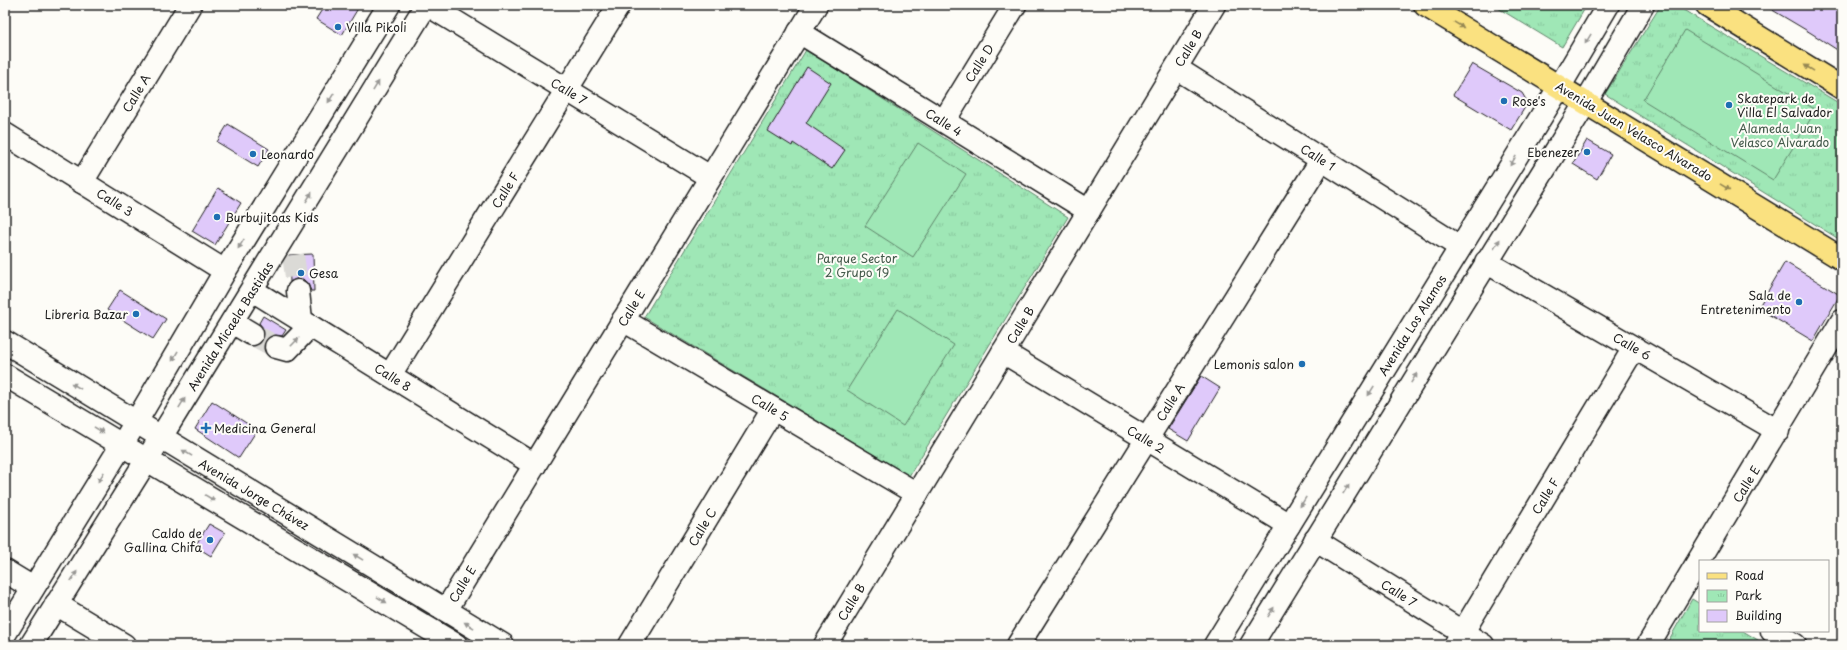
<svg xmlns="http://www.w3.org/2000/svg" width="1847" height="650" viewBox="0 0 1847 650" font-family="'Playpen Sans',sans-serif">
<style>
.park{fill:url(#park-tufts);stroke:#5e8269}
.pitch{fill:#9fe7b6;stroke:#5e8269}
.building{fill:#dfc9fa;stroke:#1c1c1c}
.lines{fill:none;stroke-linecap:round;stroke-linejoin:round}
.minor-tunnel{stroke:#dbdad6;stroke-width:22;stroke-dasharray:22 11;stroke-linecap:butt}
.minor-casing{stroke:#1c1c1c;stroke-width:25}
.major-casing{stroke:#1c1c1c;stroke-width:25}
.minor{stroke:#fdfcf7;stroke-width:22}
.major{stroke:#fae180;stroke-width:22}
.oneway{fill:#968853}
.oneway2{fill:#989794}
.poi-dot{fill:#1f6fb2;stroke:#fdfcf7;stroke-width:1.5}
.labels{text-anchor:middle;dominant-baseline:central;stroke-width:4;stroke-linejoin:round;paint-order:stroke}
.poi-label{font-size:12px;fill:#1c1c1c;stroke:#fdfcf7;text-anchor:start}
.street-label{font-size:12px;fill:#1c1c1c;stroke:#fdfcf7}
.park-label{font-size:12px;fill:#43594a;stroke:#fdfcf7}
</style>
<defs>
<pattern id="park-tufts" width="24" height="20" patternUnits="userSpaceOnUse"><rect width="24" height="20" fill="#9fe7b6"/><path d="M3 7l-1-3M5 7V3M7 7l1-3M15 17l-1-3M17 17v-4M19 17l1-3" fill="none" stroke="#88c69c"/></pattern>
</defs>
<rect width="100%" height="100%" fill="#fdfcf7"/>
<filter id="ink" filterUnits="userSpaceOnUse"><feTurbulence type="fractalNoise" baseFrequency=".025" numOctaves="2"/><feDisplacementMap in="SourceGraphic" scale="8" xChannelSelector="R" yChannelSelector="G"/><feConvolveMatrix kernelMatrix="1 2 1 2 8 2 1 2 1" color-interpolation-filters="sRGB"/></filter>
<g filter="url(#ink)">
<g class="park">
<path d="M1493,5H1587L1562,47Z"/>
<path d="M1661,5H1675L1842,105V241L1605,94Z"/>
<path d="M806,50L1068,217L909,476L644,317Z"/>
<path d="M1692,599L1700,604V631H1743L1766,645H1666Z"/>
</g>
<g class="pitch">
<path d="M1685,30L1816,110L1773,180L1643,100Z"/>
<path d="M918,143L966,174L913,257L865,226Z"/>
<path d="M898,309L954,345L903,426L847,390Z"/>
</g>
<g class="building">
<path d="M325,5H360L342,35L316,19Z"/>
<path d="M1764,5H1842V53L1811,33Z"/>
<path d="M1472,64L1522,93L1525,98L1527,104L1511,130L1453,95Z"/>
<path d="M807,67L831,83L806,123L845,150L832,169L793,143L792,146L768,131Z"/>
<path d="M228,124L269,149L258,167L217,142Z"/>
<path d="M1587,140L1611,154L1597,179L1573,164Z"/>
<path d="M218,188L241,203L215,245L192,231Z"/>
<path d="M313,254L314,291H311L308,284L303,279H296L290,282L289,255Z"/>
<path d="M1785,262L1840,295L1813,341L1758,308Z"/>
<path d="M120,290L166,319L153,339L107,310Z"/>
<path d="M263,316L286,330L282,336L273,335L268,338L264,347L259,344L263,340L264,335L263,328L259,323Z"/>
<path d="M1201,376L1220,388L1188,441L1168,429Z"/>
<path d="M212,401L257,430L239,458L195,429Z"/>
<path d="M209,524L225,533L211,556L195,546Z"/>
</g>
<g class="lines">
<g class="minor-tunnel">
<path d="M293,255L298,291"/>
<path d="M252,334L276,347"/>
</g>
<g class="minor-casing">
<g id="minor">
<path d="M428,5L710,177"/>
<path d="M799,32L1089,211"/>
<path d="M1176,68L1460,247"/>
<path d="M944,121L1015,5"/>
<path d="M5,134L225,271"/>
<path d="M82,182L190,5"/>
<path d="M1486,262L1778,431"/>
<path d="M252,290L535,465"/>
<path d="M298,291L301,320"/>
<path d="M623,320L917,494"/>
<path d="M232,322L252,334"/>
<path d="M5,342L503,645"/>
<path d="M276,347L287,350L310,326"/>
<path d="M1003,352L1289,525"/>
<path d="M5,375L456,645"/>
<path d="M390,375L619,5"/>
<path d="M1315,540L1483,645"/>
<path d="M5,571L33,588"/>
<path d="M56,604L124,645"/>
<path d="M446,610L816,5"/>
<path d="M1772,631L1795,645"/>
<path d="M5,634L136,422L225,271L389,5"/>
<path d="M31,645L161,437L426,5"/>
<path d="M630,645L773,409"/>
<path d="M825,645L1214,5"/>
<path d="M1018,645L1322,159"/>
<path d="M1215,645L1560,86L1608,5"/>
<path d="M1251,645L1586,102L1643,5"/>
<path d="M1455,645L1634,348"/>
<path d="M1648,645L1842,321"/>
</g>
</g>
<g class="major-casing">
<g id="major">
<path d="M1425,5L1842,259"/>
<path d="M1707,5L1842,88"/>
</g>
</g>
<use href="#minor" class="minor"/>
<use href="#major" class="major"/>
</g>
<defs><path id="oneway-solid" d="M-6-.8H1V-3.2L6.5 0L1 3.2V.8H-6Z"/></defs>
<g class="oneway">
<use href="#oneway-solid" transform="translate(1459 25) rotate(31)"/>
<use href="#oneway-solid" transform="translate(1809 68) rotate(-148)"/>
<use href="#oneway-solid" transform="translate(1725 187) rotate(31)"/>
</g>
<g class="oneway2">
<use href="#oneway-solid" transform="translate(1588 39) rotate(121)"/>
<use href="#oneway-solid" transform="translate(376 86) rotate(-59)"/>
<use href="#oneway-solid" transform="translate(331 98) rotate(122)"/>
<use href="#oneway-solid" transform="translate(1513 161) rotate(122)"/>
<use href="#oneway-solid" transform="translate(309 197) rotate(-59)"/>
<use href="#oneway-solid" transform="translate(241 244) rotate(122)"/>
<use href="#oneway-solid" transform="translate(1497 244) rotate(-58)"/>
<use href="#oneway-solid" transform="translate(295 342) rotate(-46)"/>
<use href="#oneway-solid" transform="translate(175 356) rotate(120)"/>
<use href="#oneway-solid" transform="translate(1414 378) rotate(-58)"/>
<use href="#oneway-solid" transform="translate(76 386) rotate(-149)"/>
<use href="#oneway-solid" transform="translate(1371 391) rotate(122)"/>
<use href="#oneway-solid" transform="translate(182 403) rotate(-58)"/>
<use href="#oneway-solid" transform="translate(99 430) rotate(31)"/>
<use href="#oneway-solid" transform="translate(187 453) rotate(-149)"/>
<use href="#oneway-solid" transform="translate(101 477) rotate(122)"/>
<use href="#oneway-solid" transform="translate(1346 489) rotate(-58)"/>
<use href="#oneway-solid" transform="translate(210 498) rotate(31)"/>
<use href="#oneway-solid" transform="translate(1303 502) rotate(122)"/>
<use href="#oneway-solid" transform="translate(358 557) rotate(-149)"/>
<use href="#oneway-solid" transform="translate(74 576) rotate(-58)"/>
<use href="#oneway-solid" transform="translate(382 600) rotate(31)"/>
<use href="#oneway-solid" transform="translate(1271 612) rotate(-58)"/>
<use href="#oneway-solid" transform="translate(469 625) rotate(-149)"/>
</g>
</g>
<g class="poi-dot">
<circle cx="338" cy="27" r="4"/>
<circle cx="1504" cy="101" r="4"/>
<circle cx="1729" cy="105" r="4"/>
<circle cx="1587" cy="152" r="4"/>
<circle cx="253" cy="154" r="4"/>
<circle cx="217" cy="217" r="4"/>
<circle cx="301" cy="273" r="4"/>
<circle cx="1799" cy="302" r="4"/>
<circle cx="136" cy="314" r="4"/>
<circle cx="1302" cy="364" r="4"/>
<path d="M204 422h4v4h4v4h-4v4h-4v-4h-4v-4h4z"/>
<circle cx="210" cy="540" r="4"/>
</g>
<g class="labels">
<g class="poi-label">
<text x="346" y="27">Villa Pikoli</text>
<text x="1737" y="98">Skatepark de<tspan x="1737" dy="14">Villa El Salvador</tspan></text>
<text x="1512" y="101">Rose's</text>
<text x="1579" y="152" text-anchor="end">Ebenezer</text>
<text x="261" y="154">Leonardo</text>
<text x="225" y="217">Burbujitoas Kids</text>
<text x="309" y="273">Gesa</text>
<text x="1791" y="295" text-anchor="end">Sala de<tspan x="1791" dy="14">Entretenimento</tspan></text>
<text x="128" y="314" text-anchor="end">Libreria Bazar</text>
<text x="1294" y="364" text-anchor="end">Lemonis salon</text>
<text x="214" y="428">Medicina General</text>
<text x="202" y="533" text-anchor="end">Caldo de<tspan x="202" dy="14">Gallina Chifa</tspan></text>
</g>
<g class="street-label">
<text transform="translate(1188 48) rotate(-59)">Calle B</text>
<text transform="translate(979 63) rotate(-58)">Calle D</text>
<text transform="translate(569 91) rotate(31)">Calle 7</text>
<text transform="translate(136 93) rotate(-59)">Calle A</text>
<text transform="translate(944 122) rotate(32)">Calle 4</text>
<text transform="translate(1634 131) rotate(31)">Avenida Juan Velasco Alvarado</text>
<text transform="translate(1318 157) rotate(32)">Calle 1</text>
<text transform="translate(505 190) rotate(-58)">Calle F</text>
<text transform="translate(115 202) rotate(32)">Calle 3</text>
<text transform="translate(631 308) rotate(-59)">Calle E</text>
<text transform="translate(1020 325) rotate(-59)">Calle B</text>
<text transform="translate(1412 325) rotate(-58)">Avenida Los Alamos</text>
<text transform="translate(230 326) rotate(-58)">Avenida Micaela Bastidas</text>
<text transform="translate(1632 346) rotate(30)">Calle 6</text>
<text transform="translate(393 377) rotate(32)">Calle 8</text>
<text transform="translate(1170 402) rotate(-58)">Calle A</text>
<text transform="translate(770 407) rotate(31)">Calle 5</text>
<text transform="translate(1146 439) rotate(31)">Calle 2</text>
<text transform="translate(1746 484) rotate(-59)">Calle E</text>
<text transform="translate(254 494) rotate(31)">Avenida Jorge Chávez</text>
<text transform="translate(1545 496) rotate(-59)">Calle F</text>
<text transform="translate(702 527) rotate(-59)">Calle C</text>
<text transform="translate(462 584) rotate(-59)">Calle E</text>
<text transform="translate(1399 593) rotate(32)">Calle 7</text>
<text transform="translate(851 602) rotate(-59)">Calle B</text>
</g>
<g class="park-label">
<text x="1780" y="128">Alameda Juan<tspan x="1780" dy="14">Velasco Alvarado</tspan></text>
<text x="857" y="258">Parque Sector<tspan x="857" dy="14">2 Grupo 19</tspan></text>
</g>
</g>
<rect width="1847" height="650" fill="none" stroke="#fdfcf7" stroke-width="20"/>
<rect x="10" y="10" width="1827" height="630" fill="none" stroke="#1c1c1c" stroke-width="1.5" filter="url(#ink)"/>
<rect x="1699" y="560" width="130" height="72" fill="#fdfcf7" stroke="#a3a29f"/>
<rect x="1707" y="573" width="20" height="6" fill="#fae180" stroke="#a3a29f"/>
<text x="1735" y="580" font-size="12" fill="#1c1c1c">Road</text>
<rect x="1707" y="590" width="20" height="12" fill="url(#park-tufts)" stroke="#a3a29f"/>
<text x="1735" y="600" font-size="12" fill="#1c1c1c">Park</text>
<rect x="1707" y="610" width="20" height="12" fill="#dfc9fa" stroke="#a3a29f"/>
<text x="1735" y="620" font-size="12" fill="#1c1c1c">Building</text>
</svg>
